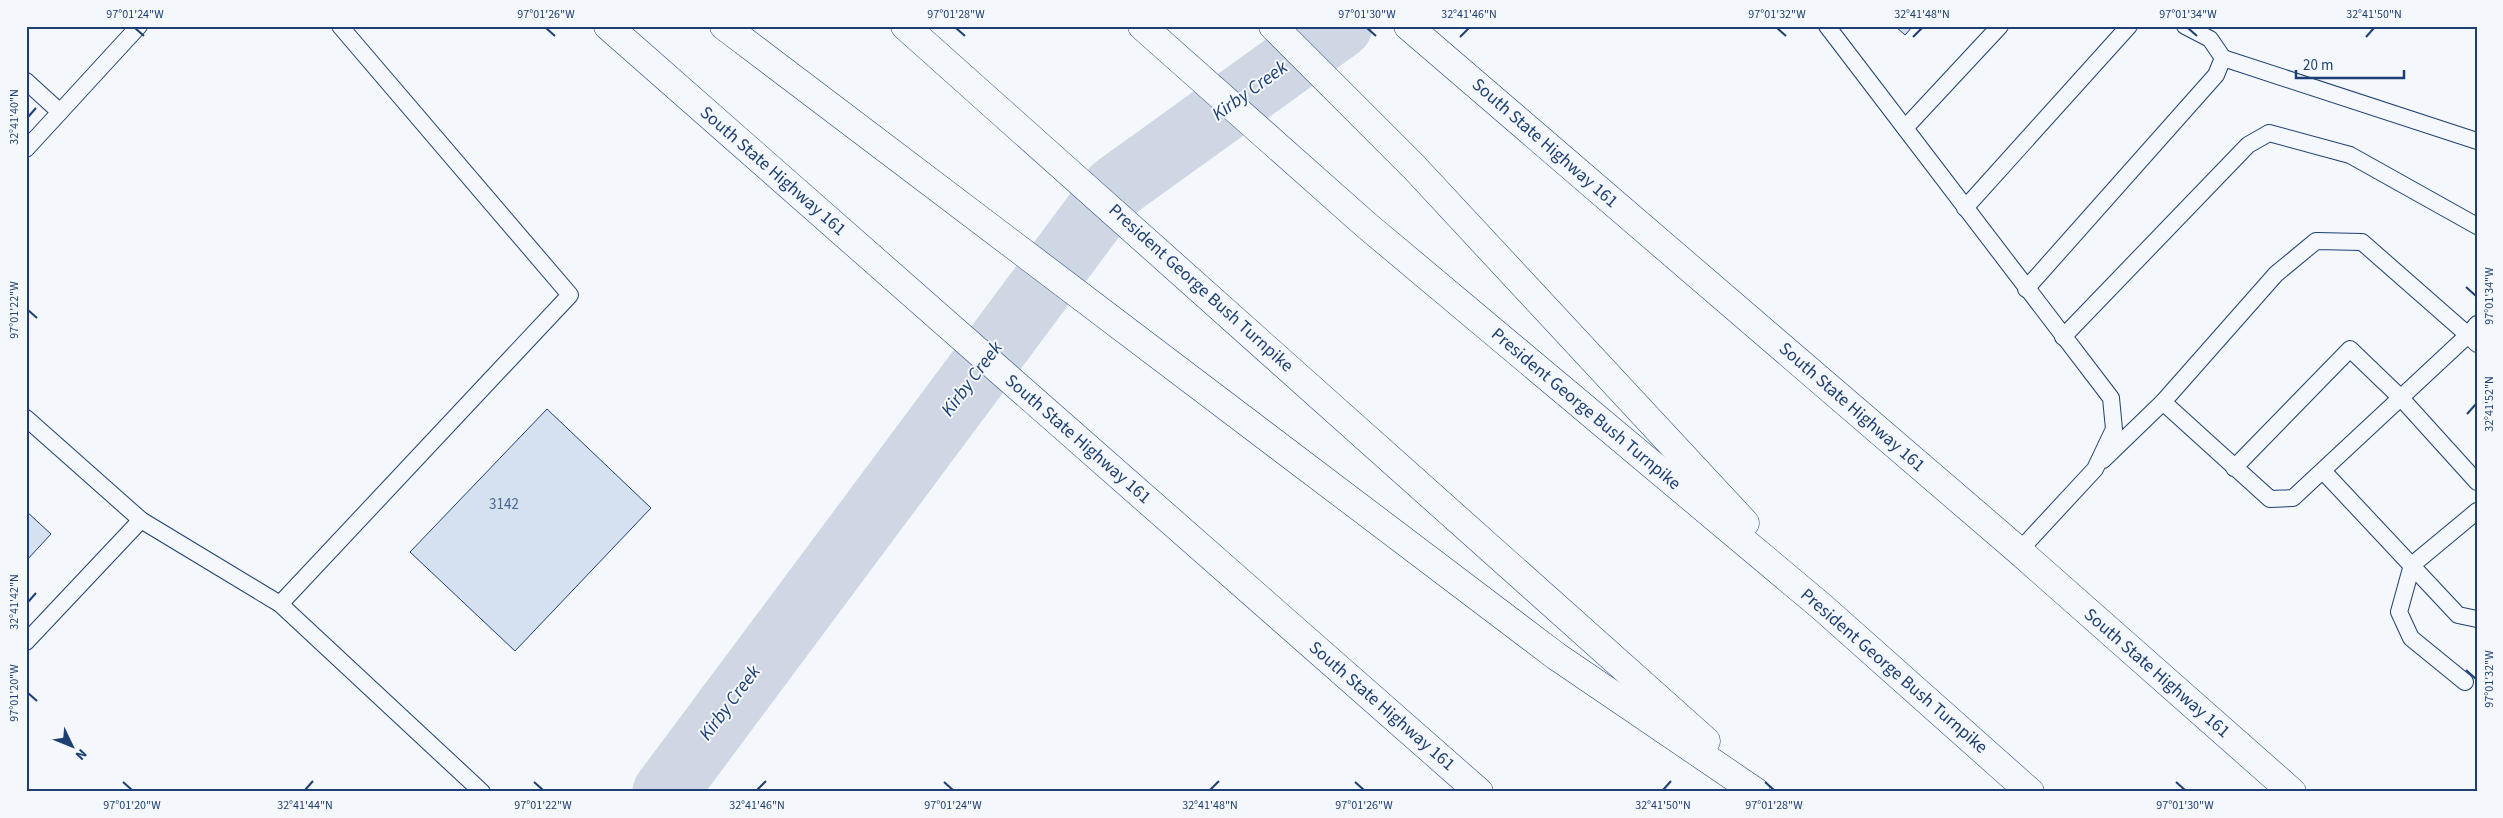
<svg xmlns="http://www.w3.org/2000/svg" width="2503" height="818" viewBox="0 0 2503 818" font-family="'Source Sans 3',sans-serif">
<style>
.lines{fill:none;stroke-linecap:round;stroke-linejoin:round}
.river{stroke:#cfd7e4;stroke-width:65}
.building{fill:#d5e0f0;stroke:#1d3f73}
.lane-casing{stroke:#1d3f73;stroke-width:18}
.secondary-casing{stroke:#1d3f73;stroke-width:29}
.highway-casing{stroke:#1d3f73;stroke-width:29}
.lane{stroke:#f4f7fb;stroke-width:16}
.secondary{stroke:#f4f7fb;stroke-width:28}
.highway{stroke:#f4f7fb;stroke-width:28}
.ticks{fill:none;stroke:#1d3f73;stroke-width:2}
.labels{text-anchor:middle;dominant-baseline:central;stroke-width:4;stroke-linejoin:round;paint-order:stroke}
.number-label{font-size:15px;fill:#4b6792}
.street-label{font-size:18px;fill:#1d3f73;stroke:#f4f7fb}
.water-label{font-size:19px;font-style:italic;fill:#1d3f73;stroke:#f4f7fb}
.neatline{fill:none;stroke:#1d3f73;stroke-width:2}
.ticks-label{font-size:12px;text-anchor:middle;fill:#1d3f73}
</style>
<rect width="100%" height="100%" fill="#f4f7fb"/>
<g class="lines">
<path class="river" d="M665,792L1115,188L1340,26"/>
</g>
<g class="building">
<path d="M1895,26H1913L1905,35Z"/>
<path d="M547,409L651,508L515,651L410,552Z"/>
<path d="M26,511L51,534L26,561Z"/>
</g>
<g class="lines">
<g class="lane-casing">
<g id="lane">
<path d="M1827,26L2111,398L2114,429L2095,469L2019,551"/>
<path d="M2223,58L2477,141"/>
<path d="M26,81L60,112"/>
<path d="M1905,128L2000,26"/>
<path d="M26,149L139,26"/>
<path d="M1965,208L2129,26"/>
<path d="M2026,289L2216,75L2223,58L2210,39L2185,26"/>
<path d="M2063,337L2248,145L2269,133L2350,155L2477,226"/>
<path d="M2163,402L2270,499L2293,498L2468,335L2477,344"/>
<path d="M26,418L141,520L280,604L482,792"/>
<path d="M2103,460L2163,402L2276,274L2316,241L2362,242L2468,335L2477,324"/>
<path d="M2234,468L2350,349L2401,398L2477,482"/>
<path d="M2323,471L2458,615L2477,619"/>
<path d="M280,604L570,295L340,26"/>
<path d="M26,642L141,520"/>
<path d="M2465,682L2411,638L2399,612L2412,565L2477,511"/>
</g>
</g>
<g class="secondary-casing">
<g id="secondary">
<path d="M608,26L1479,792"/>
<path d="M1408,26L2019,551L2292,792"/>
</g>
</g>
<g class="highway-casing">
<g id="highway">
<path d="M724,26L1556,656L1756,792"/>
<path d="M905,26L1706,741"/>
<path d="M1142,26L1365,224L1822,607L2030,792"/>
<path d="M1273,26L1414,167L1745,523"/>
</g>
</g>
<use href="#lane" class="lane"/>
<use href="#secondary" class="secondary"/>
<use href="#highway" class="highway"/>
</g>
<path class="ticks" d="M135,28L144,36M546,28L555,36M956,28L965,36M1367,28L1376,36M1777,28L1786,36M2188,28L2197,36M1460,37L1469,28M1913,37L1922,28M2366,37L2374,28M28,117L36,108M2466,287L2476,296M28,310L37,318M2467,414L2476,404M28,602L36,593M2466,670L2476,679M28,693L37,701M123,782L132,790M534,782L543,790M944,782L953,790M1355,782L1364,790M1765,782L1774,790M2176,782L2185,790M305,790L313,781M757,790L766,781M1210,790L1219,781M1663,790L1671,781"/>
<g class="labels">
<g class="number-label">
<text x="504" y="504">3142</text>
</g>
<g class="street-label">
<text transform="translate(1545 143) rotate(41)">South State Highway 161</text>
<text transform="translate(773 171) rotate(41)">South State Highway 161</text>
<text transform="translate(1201 288) rotate(42)">President George Bush Turnpike</text>
<text transform="translate(1852 407) rotate(41)">South State Highway 161</text>
<text transform="translate(1586 409) rotate(40)">President George Bush Turnpike</text>
<text transform="translate(1078 439) rotate(41)">South State Highway 161</text>
<text transform="translate(1894 671) rotate(41)">President George Bush Turnpike</text>
<text transform="translate(2157 673) rotate(41)">South State Highway 161</text>
<text transform="translate(1382 706) rotate(41)">South State Highway 161</text>
</g>
<g class="water-label">
<text transform="translate(1250 91) rotate(-36)">Kirby Creek</text>
<text transform="translate(972 379) rotate(-53)">Kirby Creek</text>
<text transform="translate(730 703) rotate(-53)">Kirby Creek</text>
</g>
</g>
<rect width="2503" height="818" fill="none" stroke="#f4f7fb" stroke-width="55"/>
<g transform="translate(72 746) rotate(133)" stroke="#f4f7fb" stroke-width="4" paint-order="stroke">
<path d="M0-4L9 19L0 12L-9 19Z" fill="#1d3f73"/>
<text y="-8" font-size="14" font-weight="bold" text-anchor="middle" fill="#1d3f73">N</text>
</g>
<path d="M2296 70v8h108v-8" fill="none" stroke="#1d3f73" stroke-width="2.5"/>
<text x="2303" y="70" font-size="15" fill="#1d3f73" stroke="#f4f7fb" stroke-width="4" paint-order="stroke">20 m</text>
<rect x="28" y="28" width="2448" height="762" class="neatline"/>
<g class="ticks-label">
<text x="135" y="18">97°01'24"W</text>
<text x="546" y="18">97°01'26"W</text>
<text x="956" y="18">97°01'28"W</text>
<text x="1367" y="18">97°01'30"W</text>
<text x="1469" y="18">32°41'46"N</text>
<text x="1777" y="18">97°01'32"W</text>
<text x="1922" y="18">32°41'48"N</text>
<text x="2188" y="18">97°01'34"W</text>
<text x="2374" y="18">32°41'50"N</text>
<text transform="translate(14 117) rotate(-90)" y="4">32°41'40"N</text>
<text transform="translate(2489 296) rotate(-90)" y="4">97°01'34"W</text>
<text transform="translate(14 310) rotate(-90)" y="4">97°01'22"W</text>
<text transform="translate(2489 404) rotate(-90)" y="4">32°41'52"N</text>
<text transform="translate(14 602) rotate(-90)" y="4">32°41'42"N</text>
<text transform="translate(2489 679) rotate(-90)" y="4">97°01'32"W</text>
<text transform="translate(14 693) rotate(-90)" y="4">97°01'20"W</text>
<text x="132" y="809">97°01'20"W</text>
<text x="305" y="809">32°41'44"N</text>
<text x="543" y="809">97°01'22"W</text>
<text x="757" y="809">32°41'46"N</text>
<text x="953" y="809">97°01'24"W</text>
<text x="1210" y="809">32°41'48"N</text>
<text x="1364" y="809">97°01'26"W</text>
<text x="1663" y="809">32°41'50"N</text>
<text x="1774" y="809">97°01'28"W</text>
<text x="2185" y="809">97°01'30"W</text>
</g>
</svg>
